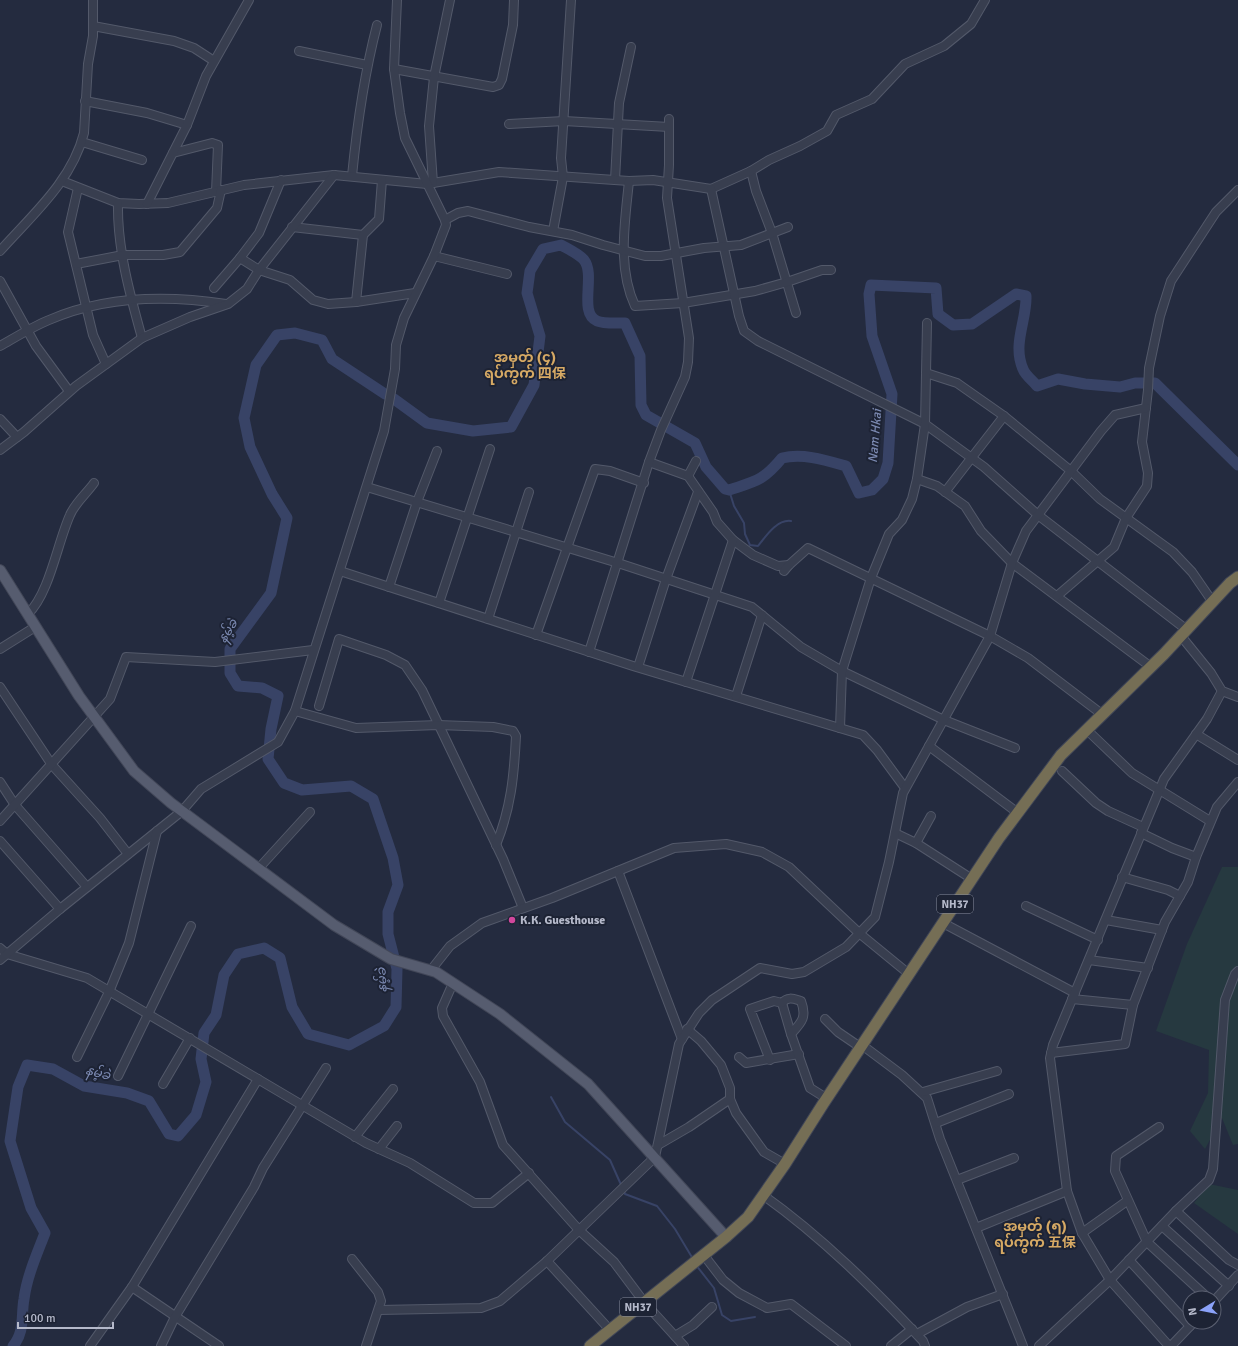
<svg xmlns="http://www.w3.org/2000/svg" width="1238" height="1346" viewBox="0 0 1238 1346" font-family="Signika,'Noto Sans SC','Noto Sans Myanmar',sans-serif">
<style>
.green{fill:#263940}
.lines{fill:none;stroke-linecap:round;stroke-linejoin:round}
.stream{stroke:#384366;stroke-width:2}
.river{stroke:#384366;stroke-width:11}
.minor-casing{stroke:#53596a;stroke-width:10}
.major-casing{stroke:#424758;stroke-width:12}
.highway-casing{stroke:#404657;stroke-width:13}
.minor{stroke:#383e4f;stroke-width:8}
.major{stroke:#565c6f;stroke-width:10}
.highway{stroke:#756e55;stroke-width:11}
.hotel-dot{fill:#d1479c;stroke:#1d2334;stroke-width:1.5}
.labels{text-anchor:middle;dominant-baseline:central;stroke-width:4;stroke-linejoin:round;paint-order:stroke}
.shield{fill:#1d2334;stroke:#878c9d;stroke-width:1}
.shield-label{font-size:11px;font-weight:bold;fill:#b5b9ca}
.poi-label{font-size:12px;font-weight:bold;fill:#b5b9ca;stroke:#1d2334;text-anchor:start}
.water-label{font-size:13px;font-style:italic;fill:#7c8ab2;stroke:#1d2334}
.quarter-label{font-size:14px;font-weight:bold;fill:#d6a964;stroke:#1d2334}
</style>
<rect width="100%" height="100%" fill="#242b3f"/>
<g class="green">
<path d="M1222,867H1238V1144L1233,1145L1222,1118L1205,1149L1190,1131L1208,1093L1209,1050L1156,1031L1187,944Z"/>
<path d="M1209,1184L1238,1190V1234L1194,1203Z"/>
</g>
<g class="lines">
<g class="stream">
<path d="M729,490L734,506L744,523L745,534L750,545L758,546C766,536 777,519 791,521"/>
<path d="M551,1097L565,1122L610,1160L622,1187"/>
<path d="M624,1191L625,1194L657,1206L675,1229L693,1259"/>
<path d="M696,1265L714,1288L722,1315L731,1321L755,1317"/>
</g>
<g class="river">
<path d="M394,399L427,423L473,431L511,427L534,385L540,336L527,293L530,271L543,249L561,245C568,249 579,254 584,260C596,275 578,313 597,321C604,324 617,323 625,323L640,356L641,405L646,415L695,443L706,467L725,489L729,490C756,481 763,481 782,458C803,453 825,460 846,466L859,493L872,490L883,479L888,463L892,394L872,336L869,294L871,285L936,288L938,314L953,325L972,324L1016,294L1026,296C1027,320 1012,344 1023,369C1025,375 1033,381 1037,386L1058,379L1085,384L1120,387L1135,383H1155L1238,465"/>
<path d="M13,1346C25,1332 21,1315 24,1299C27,1276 37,1254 45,1233L31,1208L10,1141L18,1087L27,1065L53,1069L84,1086L127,1093L149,1101L169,1134L178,1136L196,1115L206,1082L201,1059L204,1033L216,1015L224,975L238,954L264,948L280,958L292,1007L308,1034L349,1045L384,1026L396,1007L397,969L388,934V912L398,885L393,858L373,799L351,786L302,790L284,783L268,759L271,729L278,696L262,688L238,686L230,673V649L271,593L287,518L272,494L250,447L244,418L256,365L277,335L295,333L322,340L332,359L385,394"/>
</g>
<g class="minor-casing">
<g id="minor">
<path d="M93,26L174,41L194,48L214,61"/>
<path d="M299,51L367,65"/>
<path d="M394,69L493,87L499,85L502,79L513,25L514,0"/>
<path d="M85,101L147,113L187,125"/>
<path d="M509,124L564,121L669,127"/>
<path d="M82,142L142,160"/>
<path d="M173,153L212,143L218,145L216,192"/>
<path d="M751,171L756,191L772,233L796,313"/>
<path d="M352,176C357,125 364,75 377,25"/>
<path d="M615,180L619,103L631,47"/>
<path d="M62,181L118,203L139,204L168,203L244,185L334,175L427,184L499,172L629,181L653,180L711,189L751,171L769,160L800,146L827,131L836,115L872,99L905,64L944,46L971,24L985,0"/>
<path d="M629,181C625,222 617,267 635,306L683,303L755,291L787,282L822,270H831"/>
<path d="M433,183L429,126L434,77L450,0"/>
<path d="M78,188L68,232L93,335L106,364"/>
<path d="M711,189L739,316L744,331L758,341L925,424L984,467L1038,515L1187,630"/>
<path d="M118,203C117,248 130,295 142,338"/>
<path d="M147,204L187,125L206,76L249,0"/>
<path d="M445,220L458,213L468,211L529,227L572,235L603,245L645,256H661L704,248L741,245L788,227"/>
<path d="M292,227L363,235"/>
<path d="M553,231L563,177L561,158L571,0"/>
<path d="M0,251C32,215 72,181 84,133L88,64L93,36V0"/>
<path d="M434,256L507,274"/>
<path d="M240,258L259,270L290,280L313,300L328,304L356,302L415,293"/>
<path d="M76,264L123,255H163L180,252L217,208L221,190"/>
<path d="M0,281L36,346L69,391"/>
<path d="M214,288L240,258L259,233L281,180"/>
<path d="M356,302L363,235L379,219L382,180"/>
<path d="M0,346C16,337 32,327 49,320C104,296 167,295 226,304"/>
<path d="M926,373L957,383L1004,416L1071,471L1100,499L1173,552L1192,572L1212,601"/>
<path d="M0,419L17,437"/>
<path d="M0,450L24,432L76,386L142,338L190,317L228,304L247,289L259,270L334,175"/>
<path d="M649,462L688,476L713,512L717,522L733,540L753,555L778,566L789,565"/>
<path d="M688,476L696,461"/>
<path d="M917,479L937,486L965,506L981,531L1012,563L1151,667"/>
<path d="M367,487L618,563L752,607L801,647L842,671L944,720L1015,748"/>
<path d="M945,492L1004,416"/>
<path d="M340,571L633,666L863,735L877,750L905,788"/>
<path d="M784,571L789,565L808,548L990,636L1028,658L1103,715"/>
<path d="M389,587L417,502L437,451"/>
<path d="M1057,596L1114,547L1126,518L1147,486L1148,473L1142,442L1148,390L1149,368L1160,316L1171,281L1216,212L1238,190"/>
<path d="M439,603L490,449"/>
<path d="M28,614C50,592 57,544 70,515C75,503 87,493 94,483"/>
<path d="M488,619L529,492"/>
<path d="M536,635L595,469L610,471L644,483"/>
<path d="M1181,636L1211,673L1222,691L1238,697"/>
<path d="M0,649L35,627"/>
<path d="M589,652L649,462L661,430L685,377L688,362L689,338L667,198L669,165V119"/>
<path d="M638,667L666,579L698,492"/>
<path d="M686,682L733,540"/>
<path d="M0,687L52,765L100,818L128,854"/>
<path d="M736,696L762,615"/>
<path d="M319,706L339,639L386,655L405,665L422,690L503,859L523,908"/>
<path d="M295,711L356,728L438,725L493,727L513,731L516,736C514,776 511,808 496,845"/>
<path d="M840,728L842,671L871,578L889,534L902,520L912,499L917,479L925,424L927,323"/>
<path d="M1087,730L1132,773L1210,821"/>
<path d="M1196,734L1238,760"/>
<path d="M929,746L1018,813"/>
<path d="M1062,771L1096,803L1108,811L1143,827"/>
<path d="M0,782L15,805L87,887"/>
<path d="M0,821L110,699L126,657L215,662L313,650"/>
<path d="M895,833L916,843L972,879"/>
<path d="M1141,833L1172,848L1196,857"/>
<path d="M0,841L60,909"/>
<path d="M916,843L931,816"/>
<path d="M259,868L310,812"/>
<path d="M618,871L682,1039"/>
<path d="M1122,877L1168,890L1180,896"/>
<path d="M1026,906L1098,940"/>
<path d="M1106,920L1162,930"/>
<path d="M943,923L1075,993"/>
<path d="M0,948L7,954L87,978L366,1143L410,1163L474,1203H492L529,1173"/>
<path d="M0,960L60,909L182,811L201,789L278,742L295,711L384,431L395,369L396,345L404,318L434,256L446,225L445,220L405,138L400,113L394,69L397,0"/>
<path d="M1089,960L1148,968"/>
<path d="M431,970L450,946L482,923L552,898L674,848L726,844L762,852L789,867L859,933L909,974"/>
<path d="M453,983L442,1008L443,1016L480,1082L503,1145L579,1230L614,1262L644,1302L684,1346"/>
<path d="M1072,999L1133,1005"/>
<path d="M782,1003L791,1034"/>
<path d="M825,1019L838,1032L860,1047"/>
<path d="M687,1029L701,1041L721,1065L730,1088V1099L736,1113L764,1152L785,1164"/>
<path d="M862,1045L902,1075L927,1098L940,1139L1023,1346"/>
<path d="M1051,1053L1125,1044L1133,1005L1165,922L1188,882L1196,857L1217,807L1238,782"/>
<path d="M77,1057L109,992L129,943L157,831"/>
<path d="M739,1057L746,1063L799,1054"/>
<path d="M770,1060L750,1009L774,1001L782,1003C788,996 794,999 801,1001C807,1017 802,1022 791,1034L810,1088L826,1098"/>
<path d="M118,1076L191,926"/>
<path d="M163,1084L190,1038"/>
<path d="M923,1092L997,1071"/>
<path d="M936,1123L1009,1094"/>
<path d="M1159,1127L1116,1156L1115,1171L1147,1242L1208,1298"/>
<path d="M355,1137L393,1089"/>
<path d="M658,1145L689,1127L730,1099"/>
<path d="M379,1149L397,1126"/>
<path d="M957,1180L1014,1158"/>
<path d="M763,1195C822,1237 873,1288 923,1341L925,1346"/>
<path d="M1176,1211L1229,1260L1238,1265"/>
<path d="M1162,1226L1229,1286"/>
<path d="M976,1228L1067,1191"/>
<path d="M1082,1233L1127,1201"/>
<path d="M703,1254L723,1280L739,1293L767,1308L791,1304L846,1346"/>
<path d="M352,1259L378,1292L381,1301L366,1346"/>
<path d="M1129,1260L1190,1326"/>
<path d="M547,1261L610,1330"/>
<path d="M132,1287L219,1346"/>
<path d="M1214,1301L1238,1275"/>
<path d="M379,1310L481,1308L500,1301L547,1261L655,1157L679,1044L682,1039L699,1013L712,1000L760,968L792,974L804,972L846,947L875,917L889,862L903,793L990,636L1012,563L1026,531L1101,431L1115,415L1146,408"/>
<path d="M917,1334L967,1307L1003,1294"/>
<path d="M675,1336L693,1325L712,1307"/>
<path d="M90,1346L132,1287L258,1079"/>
<path d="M161,1346L175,1317L254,1187L263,1168L326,1068"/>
<path d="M891,1346L912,1329"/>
<path d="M1039,1346L1110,1280L1176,1211L1209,1180L1213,1169L1225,1000L1235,974L1238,971"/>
<path d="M1169,1346L1110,1280L1082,1233L1067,1191L1050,1058L1053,1045L1164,779L1207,719L1222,691"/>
<path d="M1171,1346L1193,1323"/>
</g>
</g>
<g class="major-casing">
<path id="major" d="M0,570L79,696L134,771L171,803L334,925L391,959L436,972L500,1014L588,1084L726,1237"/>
</g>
<g class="highway-casing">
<path id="highway" d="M590,1346L726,1237L748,1217L785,1164L823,1104L999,838L1061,755L1164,654L1230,583L1238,577"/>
</g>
<use href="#minor" class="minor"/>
<use href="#major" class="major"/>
<use href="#highway" class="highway"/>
</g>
<circle class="hotel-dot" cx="512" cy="920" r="4"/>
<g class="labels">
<g class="shield">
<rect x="937" y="895" width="36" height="18" rx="3"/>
<rect x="620" y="1298" width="36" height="18" rx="3"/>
</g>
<g class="shield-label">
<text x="955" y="904">NH37</text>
<text x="638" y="1307">NH37</text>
</g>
<g class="poi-label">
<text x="520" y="920">K.K. Guesthouse</text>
</g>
<g class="water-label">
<text transform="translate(875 436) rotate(-85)">Nam Hkai</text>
<text transform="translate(228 631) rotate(-58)">နမ့်ခဲ</text>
<text transform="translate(382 980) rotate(-92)">နမ့်ခဲ</text>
<text transform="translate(98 1073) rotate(14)">နမ့်ခဲ</text>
</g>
<g class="quarter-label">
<text x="525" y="357">အမှတ် (၄)<tspan x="525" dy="16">ရပ်ကွက် 四保</tspan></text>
<text x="1035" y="1226">အမှတ် (၅)<tspan x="1035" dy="16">ရပ်ကွက် 五保</tspan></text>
</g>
</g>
<g transform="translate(1202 1310) rotate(260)"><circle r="19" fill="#1d2334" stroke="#5a5f70"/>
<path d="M0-3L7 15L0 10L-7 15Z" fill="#8ba2f9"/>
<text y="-6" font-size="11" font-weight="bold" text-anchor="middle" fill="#b5b9ca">N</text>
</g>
<path d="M18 1322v6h95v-6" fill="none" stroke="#b5b9ca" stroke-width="2"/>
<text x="24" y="1322" font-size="12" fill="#b5b9ca" stroke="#1d2334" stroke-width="3" paint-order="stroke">100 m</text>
</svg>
